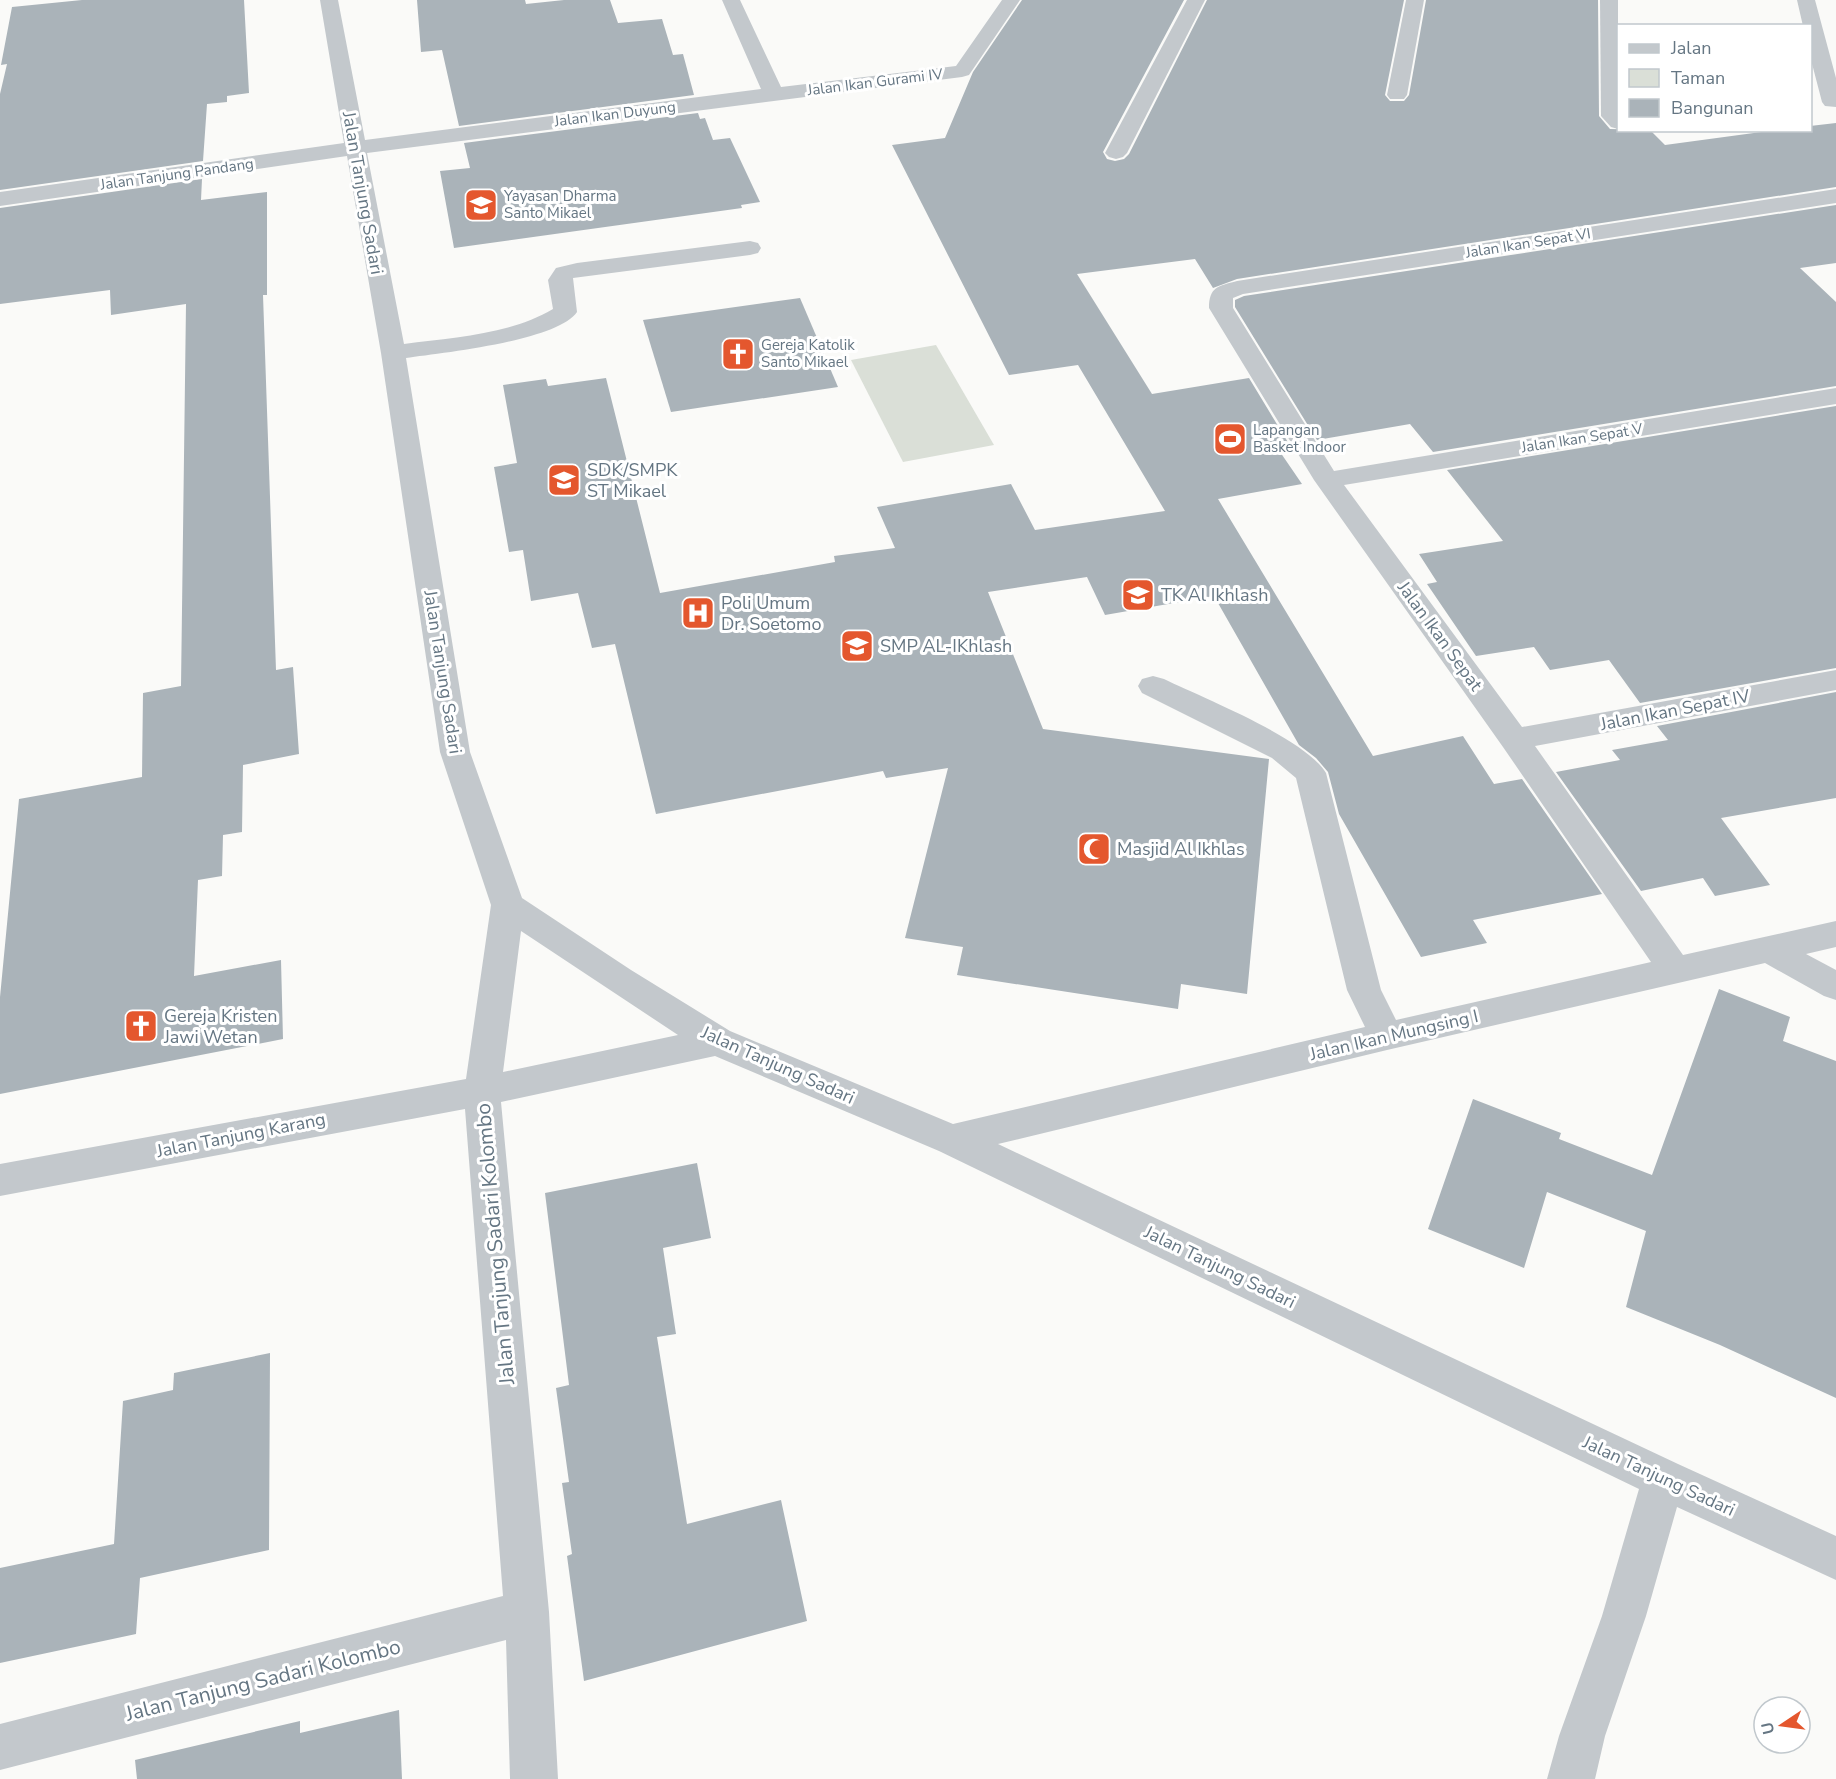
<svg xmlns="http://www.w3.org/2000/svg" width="1836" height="1779" viewBox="0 0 1836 1779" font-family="'Nunito Sans',sans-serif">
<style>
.green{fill:#dadfd7}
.building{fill:#aab3b9}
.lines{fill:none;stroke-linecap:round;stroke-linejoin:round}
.minor{fill:#c3c8cc;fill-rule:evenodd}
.labels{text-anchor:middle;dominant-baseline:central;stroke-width:6;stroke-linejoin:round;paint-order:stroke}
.far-street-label{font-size:15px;fill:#657683;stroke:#fff}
.far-poi-label{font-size:15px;fill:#657683;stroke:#fff;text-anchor:start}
.street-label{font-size:18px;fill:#657683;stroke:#fff}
.poi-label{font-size:18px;fill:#657683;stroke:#fff;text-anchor:start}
.near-street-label{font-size:21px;fill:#657683;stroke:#fff}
</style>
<rect width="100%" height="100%" fill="#fafaf8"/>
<path class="green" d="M936,345L994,445L903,462L851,360Z"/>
<g class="building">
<path d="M82,0H244L249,93L227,96V102L207,104L203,161L0,190V94L7,64L1,65L12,7Z"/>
<path d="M417,0H525L526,4L564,0H610L618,23L662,19L673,55L683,54L694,95L459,126L442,50L421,52Z"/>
<path d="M1022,0H1184L1103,152L1107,159L1115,161L1124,159L1129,154L1207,0H1404L1385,95L1390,101H1404L1409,95L1426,0H1598L1599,116L1610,129L1650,130L1665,145L1776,130H1810V126L1836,123V187L1237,279L1213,288L1195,259L1077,274L1152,394L1249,378L1289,444L1276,446L1302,484L1218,499L1373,756L1463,736L1494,784L1522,779L1602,894L1473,920L1487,943L1421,957L1339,814L1328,772L1316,758L1299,745L1214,596L1105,615L1087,577L988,592L1043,729L1269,759L1247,994L1181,984L1178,1009L957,975L963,947L905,938L948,768L886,778L883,771L656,814L615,644L592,648L578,593L531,601L523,550L509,552L494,467L517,463L503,385L546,379L548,386L606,378L660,593L835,562L834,556L895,548L877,507L1011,484L1035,530L1165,511L1078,365L1009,375L892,145L945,138L973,72Z"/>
<path d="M698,113L700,119L705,118L713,140L730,138L760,202L741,205L742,208L454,248L440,171L470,168L464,143Z"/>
<path d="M202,179L201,200L267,192V295H263L276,670L293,667L299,754L243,765L242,832L223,835L222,876L198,880L194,976L281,960L283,1039L0,1094V997L19,799L142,777L143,693L181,686L186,304L111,315L110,290L0,304V208Z"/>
<path d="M1836,205V263L1800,268L1836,302V386L1433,452L1410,424L1317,440L1235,307V300L1244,296Z"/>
<path d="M800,298L838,387L671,412L643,320Z"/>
<path d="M1836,406V668L1640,703L1609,660L1550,670L1534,647L1476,656L1427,584L1437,582L1419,554L1503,541L1447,470Z"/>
<path d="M1836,692V798L1721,818L1770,885L1715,896L1703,878L1641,891L1556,772L1620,760L1612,750L1668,740L1657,726Z"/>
<path d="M1719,989L1790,1017L1783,1041L1836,1061V1398L1720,1345L1626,1307L1646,1231L1547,1192L1524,1268L1428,1229L1473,1099L1561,1133L1559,1139L1652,1175Z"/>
<path d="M697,1163L711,1238L663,1248L676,1334L657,1337L687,1524L781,1500L807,1621L584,1681L567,1556L572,1554L562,1483L569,1482L556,1388L569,1385L545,1193Z"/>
<path d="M270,1353L269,1550L140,1578L136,1634L0,1663V1568L114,1544L123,1401L173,1390L174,1373Z"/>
<path d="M399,1710L402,1779H137L135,1760L300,1721V1733Z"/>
</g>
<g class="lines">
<g class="minor">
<path d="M320,0H338L365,140L761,89L722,0H740L781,87L956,66L1002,0H1020L969,75L962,77L367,153L404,344C453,337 509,335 553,309L548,280L556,268L577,263L750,241L758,243L761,248L758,253L750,255L573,278L577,312C557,341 442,353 406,358L470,752L522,898L631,970L730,1031L953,1124L1365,1027L1347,990L1296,778L1272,758L1142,693L1138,686L1142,679L1153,676L1164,679C1203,698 1305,738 1326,773L1381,990L1396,1020L1651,962L1503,747L1314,480L1209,308C1209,287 1218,286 1237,281L1836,189V203L1243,294L1233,298V308L1334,471L1836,388V404L1344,485L1522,727L1836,670V690L1535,746L1683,955L1836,921V947L1806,954L1836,970V1000L1824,996L1765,963L1387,1050L998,1144L1678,1464L1836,1536V1580L1677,1507L1646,1616L1605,1736L1595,1779H1547L1559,1736L1602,1616L1639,1489L939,1151L715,1056L501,1102L549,1612L558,1779H510L506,1640L0,1770V1724L503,1596L465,1109L0,1196V1164L466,1079L491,905L440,752L381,353L347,156L0,206V192L344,143ZM521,931L678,1035L503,1072Z"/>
<path d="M1187,0H1205L1127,153L1123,157L1116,159L1109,157L1105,153Z"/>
<path d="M1406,0H1424L1407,95L1404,99H1390L1387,95Z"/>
<path d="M1600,0H1618V129L1611,127L1601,116Z"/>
<path d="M1797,0H1815L1836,78V107L1825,106L1822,102L1810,56V26H1803Z"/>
</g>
</g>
<defs>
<g id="school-square" transform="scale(1.725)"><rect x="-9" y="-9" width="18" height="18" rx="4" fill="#e4572e" stroke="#fff"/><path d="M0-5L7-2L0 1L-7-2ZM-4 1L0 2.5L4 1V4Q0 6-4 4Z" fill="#fff"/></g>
<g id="church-square" transform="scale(1.725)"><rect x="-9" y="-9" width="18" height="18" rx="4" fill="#e4572e" stroke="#fff"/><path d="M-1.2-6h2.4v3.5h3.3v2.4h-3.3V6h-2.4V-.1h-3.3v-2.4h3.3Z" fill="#fff"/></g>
<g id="stadium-square" transform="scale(1.725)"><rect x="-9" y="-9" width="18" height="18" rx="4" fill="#e4572e" stroke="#fff"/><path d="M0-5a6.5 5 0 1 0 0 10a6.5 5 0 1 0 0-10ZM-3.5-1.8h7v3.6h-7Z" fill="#fff"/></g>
<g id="hospital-square" transform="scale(1.725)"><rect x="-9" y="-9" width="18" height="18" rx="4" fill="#e4572e" stroke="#fff"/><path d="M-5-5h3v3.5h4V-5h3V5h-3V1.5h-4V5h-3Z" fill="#fff"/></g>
<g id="mosque-square" transform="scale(1.725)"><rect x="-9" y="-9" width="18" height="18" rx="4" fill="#e4572e" stroke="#fff"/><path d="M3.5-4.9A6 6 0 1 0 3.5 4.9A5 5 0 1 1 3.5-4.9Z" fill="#fff"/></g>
</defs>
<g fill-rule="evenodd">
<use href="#school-square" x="481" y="205"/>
<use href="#church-square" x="738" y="354"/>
<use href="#stadium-square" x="1230" y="439"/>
<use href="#school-square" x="564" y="480"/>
<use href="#school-square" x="1138" y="595"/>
<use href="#hospital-square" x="698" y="613"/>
<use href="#school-square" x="857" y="646"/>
<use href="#mosque-square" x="1094" y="849"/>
<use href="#church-square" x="141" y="1026"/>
</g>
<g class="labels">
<g class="far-street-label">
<text transform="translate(875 82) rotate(-7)">Jalan Ikan Gurami IV</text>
<text transform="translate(615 114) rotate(-7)">Jalan Ikan Duyung</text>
<text transform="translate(177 174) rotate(-8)">Jalan Tanjung Pandang</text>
<text transform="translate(1528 243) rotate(-9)">Jalan Ikan Sepat VI</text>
<text transform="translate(1582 438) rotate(-9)">Jalan Ikan Sepat V</text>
</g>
<g class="far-poi-label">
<text x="504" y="196">Yayasan Dharma<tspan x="504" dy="17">Santo Mikael</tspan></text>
<text x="761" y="345">Gereja Katolik<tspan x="761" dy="17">Santo Mikael</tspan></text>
<text x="1253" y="430">Lapangan<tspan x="1253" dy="17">Basket Indoor</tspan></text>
</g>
<g class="street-label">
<text transform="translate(363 193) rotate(80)">Jalan Tanjung Sadari</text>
<text transform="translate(1440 636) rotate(54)">Jalan Ikan Sepat</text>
<text transform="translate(443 672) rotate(81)">Jalan Tanjung Sadari</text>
<text transform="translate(1675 710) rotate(-11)">Jalan Ikan Sepat IV</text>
<text transform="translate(1394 1035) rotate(-13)">Jalan Ikan Mungsing I</text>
<text transform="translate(778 1065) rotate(24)">Jalan Tanjung Sadari</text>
<text transform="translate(241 1135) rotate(-11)">Jalan Tanjung Karang</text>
<text transform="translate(1220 1267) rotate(26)">Jalan Tanjung Sadari</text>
<text transform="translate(1659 1476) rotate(25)">Jalan Tanjung Sadari</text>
</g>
<g class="poi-label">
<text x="587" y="470">SDK/SMPK<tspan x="587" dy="21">ST Mikael</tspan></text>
<text x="1161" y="595">TK Al Ikhlash</text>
<text x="721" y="603">Poli Umum<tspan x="721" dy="21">Dr. Soetomo</tspan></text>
<text x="880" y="646">SMP AL-IKhlash</text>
<text x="1117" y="849">Masjid Al Ikhlas</text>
<text x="164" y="1016">Gereja Kristen<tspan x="164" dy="21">Jawi Wetan</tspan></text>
</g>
<g class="near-street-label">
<text transform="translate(495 1244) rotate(-95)">Jalan Tanjung Sadari Kolombo</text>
<text transform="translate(263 1680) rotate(-14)">Jalan Tanjung Sadari Kolombo</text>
</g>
</g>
<rect x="1617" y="24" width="195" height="108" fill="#ffffff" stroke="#c1c8cd" stroke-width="1.5"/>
<rect x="1629" y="44" width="30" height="9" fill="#c3c8cc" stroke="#c1c8cd" stroke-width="1.5"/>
<text x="1671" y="54" font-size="18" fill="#657683">Jalan</text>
<rect x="1629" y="69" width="30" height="18" fill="#dadfd7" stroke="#c1c8cd" stroke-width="1.5"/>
<text x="1671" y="84" font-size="18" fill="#657683">Taman</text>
<rect x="1629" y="99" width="30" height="18" fill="#aab3b9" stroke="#c1c8cd" stroke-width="1.5"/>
<text x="1671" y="114" font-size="18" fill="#657683">Bangunan</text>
<g transform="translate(1782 1725) rotate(257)"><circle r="28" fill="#ffffff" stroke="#c1c8cd" stroke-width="1.5"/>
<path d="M0-4.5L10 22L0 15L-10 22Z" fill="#e4572e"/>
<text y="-9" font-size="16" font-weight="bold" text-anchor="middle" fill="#657683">U</text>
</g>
</svg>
